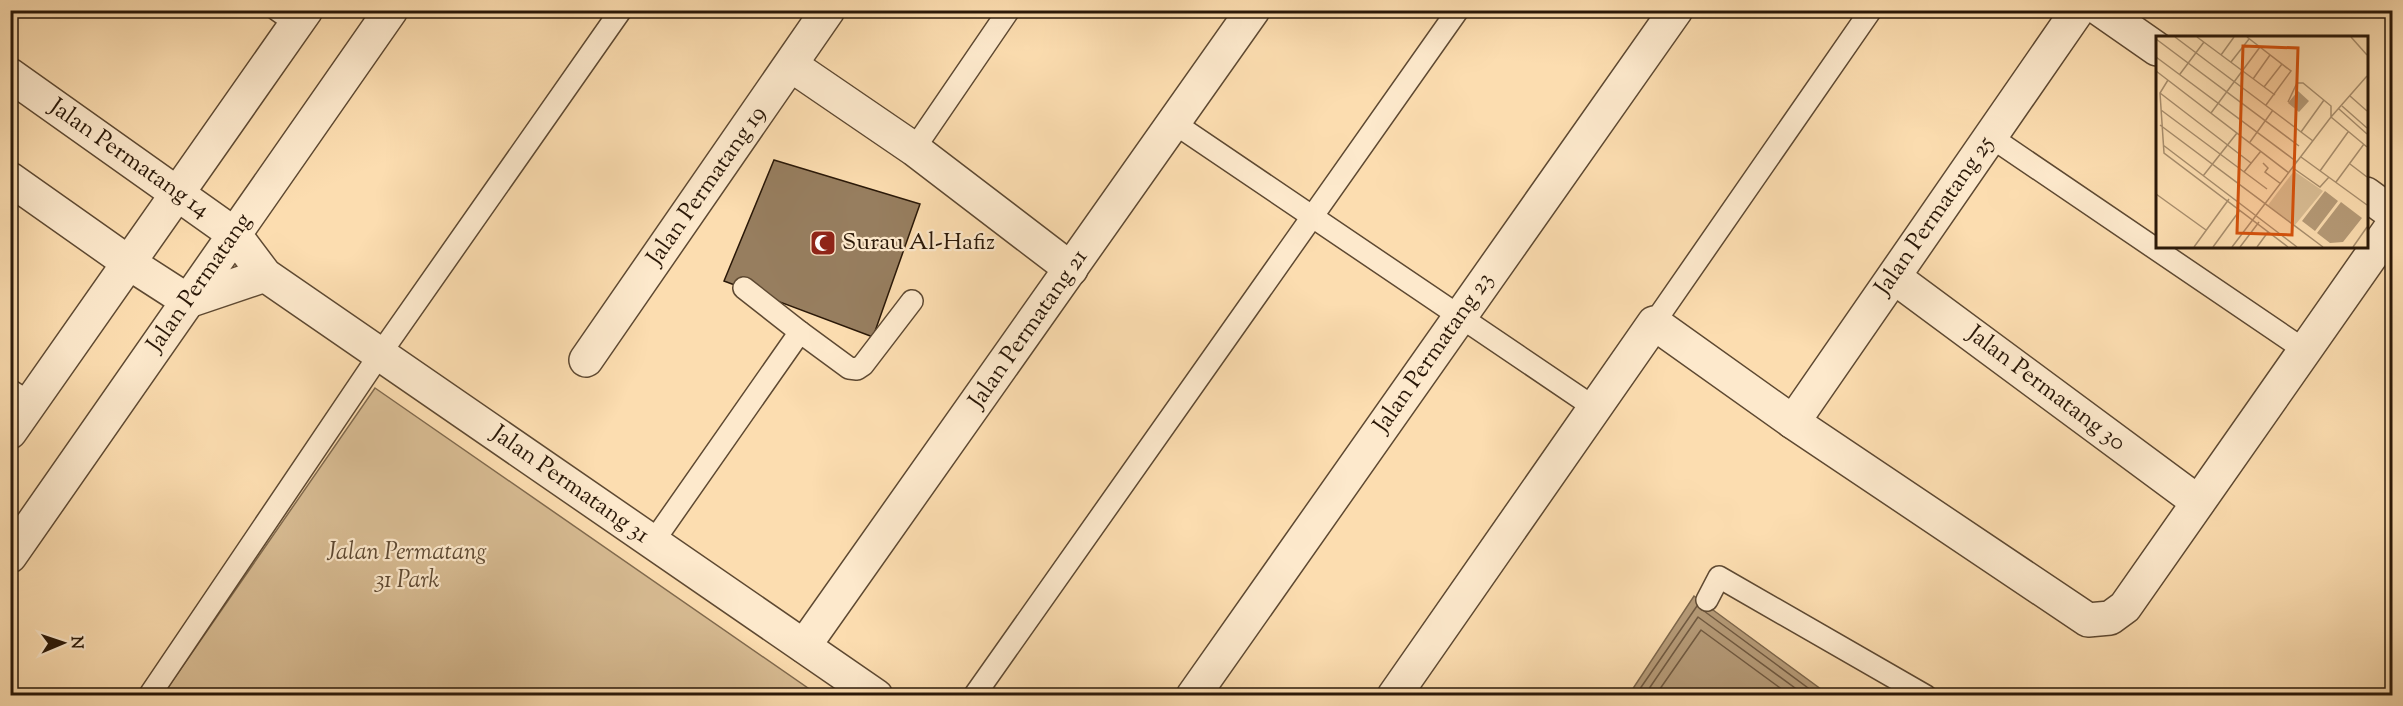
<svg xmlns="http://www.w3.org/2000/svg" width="2403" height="706" viewBox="0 0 2403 706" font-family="'Sorts Mill Goudy',serif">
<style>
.green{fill:#d8bc93;stroke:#816a4e;stroke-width:1.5}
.water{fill:#b59a77;stroke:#7d664b;stroke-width:1.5}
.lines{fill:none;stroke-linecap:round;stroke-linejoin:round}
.shore{stroke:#705940;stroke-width:1.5}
.building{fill:#977e5f;stroke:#2a1808;stroke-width:1.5}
.service-casing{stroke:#5e4932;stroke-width:24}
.minor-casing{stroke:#5e4932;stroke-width:36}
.service{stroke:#fde9cc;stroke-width:21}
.minor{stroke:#fde9cc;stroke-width:33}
.labels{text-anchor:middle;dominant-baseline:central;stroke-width:4.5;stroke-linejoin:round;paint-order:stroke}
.street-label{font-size:24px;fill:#2a1808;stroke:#fde9cc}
.poi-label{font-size:24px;fill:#2a1808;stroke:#fde9cc;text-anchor:start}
.park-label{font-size:24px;font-style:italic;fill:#5e4932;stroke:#fde9cc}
.inset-road{fill:none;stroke:#a88e6d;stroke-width:1.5}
.view{fill:#d5520c;fill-opacity:0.15;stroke:#d5520c;stroke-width:3}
.inset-edge{fill:none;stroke:#2a1808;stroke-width:3}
</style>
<rect width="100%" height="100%" fill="#fcddb0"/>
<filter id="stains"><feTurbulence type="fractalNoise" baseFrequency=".00333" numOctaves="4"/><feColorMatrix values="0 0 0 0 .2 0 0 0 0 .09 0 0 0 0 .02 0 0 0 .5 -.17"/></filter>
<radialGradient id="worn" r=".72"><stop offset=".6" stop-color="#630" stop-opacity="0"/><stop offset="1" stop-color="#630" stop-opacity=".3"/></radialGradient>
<path class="green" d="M375,388L818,695L162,696Z"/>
<path class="water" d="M1694,596L1829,695L1628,696Z"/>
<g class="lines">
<g class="shore">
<path d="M1704,611L1819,696"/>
<path d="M1635,696L1697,606"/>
<path d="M1644,696L1698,617L1806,696"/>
<path d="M1655,696L1701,630L1791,696"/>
</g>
</g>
<path class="building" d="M774,160L920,204L873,337L724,281Z"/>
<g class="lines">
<g class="service-casing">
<g id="service">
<path d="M277,10L297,24"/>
<path d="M1174,123L1595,408"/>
<path d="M1991,137L2306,351"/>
<path d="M914,149L1009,10"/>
<path d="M744,288L800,332"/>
<path d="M1654,323L1871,10"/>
<path d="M10,390L30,403"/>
<path d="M653,542L800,332L849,368L857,369L863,365L912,301"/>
<path d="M1707,600L1719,577L1926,696"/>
<path d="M149,696L380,354L621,10"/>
<path d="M974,696L1458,10"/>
</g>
</g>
<g class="minor-casing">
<g id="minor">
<path d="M2101,10L2157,49"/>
<path d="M791,65L914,149L1071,269"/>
<path d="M10,75L234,234L265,275L876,696"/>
<path d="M10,179L129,263L188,301"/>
<path d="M2366,194L2392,213"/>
<path d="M1894,277L2198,502"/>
<path d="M188,301L265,275"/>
<path d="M586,360L828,10"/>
<path d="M1793,422L2078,10"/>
<path d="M10,432L306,10"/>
<path d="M10,556L391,10"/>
<path d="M804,646L1253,10"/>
<path d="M1193,696L1676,10"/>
<path d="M1394,696L1654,323L1793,422L2088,620L2110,618L2125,607L2392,226"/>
</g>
</g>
<use href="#service" class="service"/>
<use href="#minor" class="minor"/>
</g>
<defs>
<g id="mosque-square" transform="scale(1.35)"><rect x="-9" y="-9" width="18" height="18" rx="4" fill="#8f2418" stroke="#fde9cc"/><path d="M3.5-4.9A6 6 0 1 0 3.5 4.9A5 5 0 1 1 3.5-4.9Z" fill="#fff"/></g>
</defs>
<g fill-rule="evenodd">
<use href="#mosque-square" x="823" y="243"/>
</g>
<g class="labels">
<g class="street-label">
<text transform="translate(129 159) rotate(35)">Jalan Permatang 14</text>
<text transform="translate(707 186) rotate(-55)">Jalan Permatang 19</text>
<text transform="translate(1935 216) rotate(-55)">Jalan Permatang 25</text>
<text transform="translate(200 283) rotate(-55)">Jalan Permatang</text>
<text transform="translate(1029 329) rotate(-55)">Jalan Permatang 21</text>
<text transform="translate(1434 353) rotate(-55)">Jalan Permatang 23</text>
<text transform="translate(2046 389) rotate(37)">Jalan Permatang 30</text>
<text transform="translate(570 485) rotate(35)">Jalan Permatang 31</text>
</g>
<g class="poi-label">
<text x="842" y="243">Surau Al-Hafiz</text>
</g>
<g class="park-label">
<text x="407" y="553">Jalan Permatang<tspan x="407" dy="28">31 Park</tspan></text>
</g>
</g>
<g transform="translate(2156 36)">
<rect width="212" height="212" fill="#fcddb0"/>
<path d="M138,135L167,155L139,189L112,169Z" fill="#d8bc93"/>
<path d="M142,55L153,65L143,76L132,67ZM169,155L182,165L159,195L146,185ZM185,166L206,182L187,206L174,207L161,197Z" fill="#b59a77"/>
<path class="inset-road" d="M19,1L157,105M41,1L119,59M91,1L135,35L110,69M195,1L211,19M0,3L143,110M65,19L78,1M0,21L141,126M75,26L93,3M0,35L133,137M24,38L48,6M97,43L114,19M12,44L4,57L8,117L132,211M108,51L126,28M4,57L95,127M194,60L211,75M132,66L141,47H147L175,70V81M186,70L211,92M183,73L211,98M5,74L111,153M55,77L104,11M175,81L211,111M4,89L167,211M145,96L168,64M94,106L117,74M7,109L141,211M145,121L211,169M107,127L112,132L109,136L125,148M194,128L211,141M137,132L164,151L173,141M164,135L192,96M88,136L105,115M47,140L81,97M180,146L208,108M0,158L50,194M38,211L73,163M57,211L84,174M76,211L175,81L211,40M84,211L103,186M101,211L112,196M197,211L211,191"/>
<path class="view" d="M87,10L142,12L136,199L81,197Z"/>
<rect width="212" height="212" class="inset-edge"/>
</g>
<rect width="2403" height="706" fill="none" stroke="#fcddb0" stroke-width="36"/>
<rect x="12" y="12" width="2379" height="682" fill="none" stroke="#2a1808" stroke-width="3"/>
<rect x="18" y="18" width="2367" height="670" fill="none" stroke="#2a1808" stroke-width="1.5"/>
<g transform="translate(63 643) rotate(88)" stroke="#fde9cc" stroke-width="4.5" paint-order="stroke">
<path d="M0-4.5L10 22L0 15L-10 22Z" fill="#2a1808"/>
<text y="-9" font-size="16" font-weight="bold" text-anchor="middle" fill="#2a1808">N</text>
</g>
<rect width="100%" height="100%" filter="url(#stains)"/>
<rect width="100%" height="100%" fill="url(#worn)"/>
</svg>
